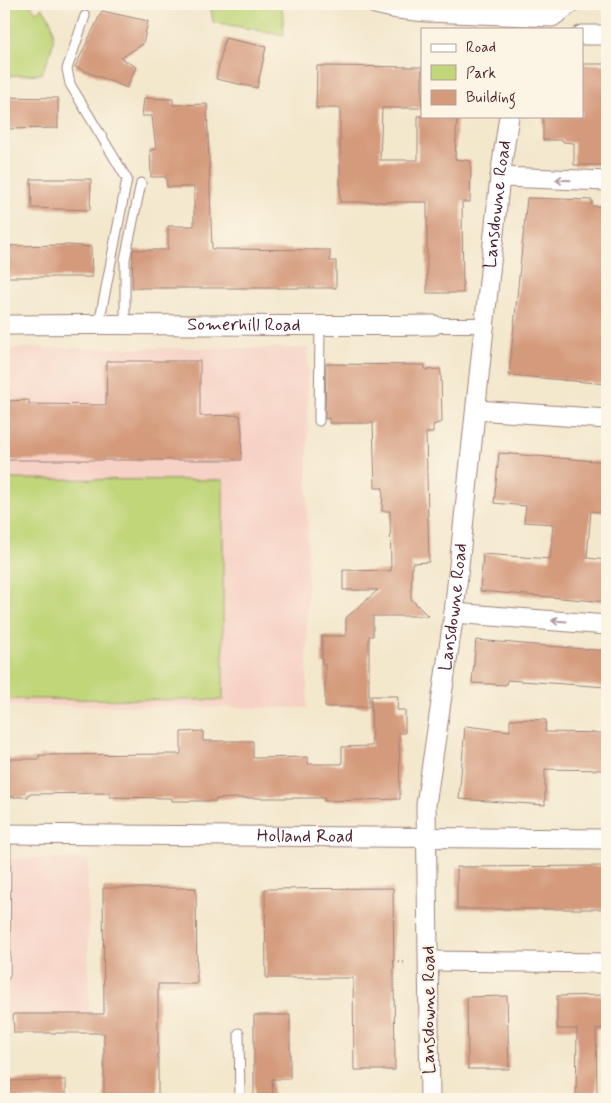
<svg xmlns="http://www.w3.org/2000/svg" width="611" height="1103" viewBox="0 0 611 1103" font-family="Mynerve,sans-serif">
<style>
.built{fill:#f6d1c5}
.green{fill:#c0d679;stroke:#857a52}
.building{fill:#d49a7c}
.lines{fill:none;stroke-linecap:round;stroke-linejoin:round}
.service-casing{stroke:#9e837c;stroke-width:11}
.pedestrian-casing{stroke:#9e837c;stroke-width:16}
.minor-casing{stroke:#9e837c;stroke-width:21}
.path{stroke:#9e837c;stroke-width:3;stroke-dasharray:1 4;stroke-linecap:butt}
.service{stroke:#fff;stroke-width:9}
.pedestrian{stroke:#fff;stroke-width:14}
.minor{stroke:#fff;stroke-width:19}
.oneway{stroke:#ae9aa0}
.labels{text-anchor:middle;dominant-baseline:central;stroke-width:4.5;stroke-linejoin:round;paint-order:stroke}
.street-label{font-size:18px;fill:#4a1f2b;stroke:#fcf5e5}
</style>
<rect width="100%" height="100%" fill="#fcf5e5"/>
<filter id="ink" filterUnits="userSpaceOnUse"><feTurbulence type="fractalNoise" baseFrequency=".02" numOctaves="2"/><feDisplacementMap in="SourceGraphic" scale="10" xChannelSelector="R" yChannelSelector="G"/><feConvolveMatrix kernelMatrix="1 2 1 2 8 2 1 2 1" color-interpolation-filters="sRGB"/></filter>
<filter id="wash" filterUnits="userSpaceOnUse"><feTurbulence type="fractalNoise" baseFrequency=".0096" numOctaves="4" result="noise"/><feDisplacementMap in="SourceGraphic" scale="20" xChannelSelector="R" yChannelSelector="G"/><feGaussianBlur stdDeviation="1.12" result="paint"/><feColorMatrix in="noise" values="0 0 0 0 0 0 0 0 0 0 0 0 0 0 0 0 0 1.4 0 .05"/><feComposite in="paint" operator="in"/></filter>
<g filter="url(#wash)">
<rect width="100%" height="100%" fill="#f3e7cc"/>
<g class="built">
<path d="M4,348H308L307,708L4,705Z"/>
<path d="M4,858L88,859L89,1013L4,1014Z"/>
</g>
<g class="green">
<path d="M4,4H30L36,12L42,8C62,30 52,51 41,74L4,76Z"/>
<path d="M210,4H282L284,35L213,22Z"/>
<path d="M4,479L223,480V700L4,699Z"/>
</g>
<g id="blocks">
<g class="building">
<path d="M102,11L148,21L143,44L121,58L136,67L127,88L75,67Z"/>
<path d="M225,38L266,47L257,88L216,79Z"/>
<path d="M582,64H607V165H574V143L563,142V140H543V116H582Z"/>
<path d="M317,66L422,67V108H382L380,160H418V116H457L455,159L471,161L470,202H462L463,293H427V202H340V108H316Z"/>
<path d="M4,97L58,98V128L4,129Z"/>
<path d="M144,98L173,99V105L207,104L212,249L330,250V261H336V288H132L133,250H168V226H194V187H167L166,177H151L150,150L156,149L152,116H142Z"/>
<path d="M31,179H91L90,210L32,208Z"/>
<path d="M527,198L592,200V206L607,207V384L509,375Z"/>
<path d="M69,245L91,247L92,277H4V246Z"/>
<path d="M107,361H200V416L240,415L242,433L241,460H4V401L29,400V404L106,405Z"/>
<path d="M326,364L425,365V370L440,369L441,374L442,422L433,425V433H426L429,562L412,563L411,599L428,616H373V636H369V707H325V664H322V636H346V618L378,590H343V570L391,571L390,511H382L383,488H375L373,423H329V418L325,419Z"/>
<path d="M499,453L607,462V513L591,511L587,558L607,560V602L480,591L483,554L550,559L553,524L524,522L526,506L494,503Z"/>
<path d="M476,640L607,651V687L507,680L506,685L472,683Z"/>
<path d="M371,696H398L397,710H405V733H399L400,799L324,801V798H236L216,799V801H172V798L110,797V793L28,794V797H4V759H39V755L181,754V732L203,731V741H253V758L308,757V764H342V747L372,746Z"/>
<path d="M510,719L546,720L545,732L607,733V770L545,769V805L459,799L465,726L510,731Z"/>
<path d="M607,866V909H457V867Z"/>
<path d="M103,888H196L197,984H158V1099H104V1033H14L13,1014H104Z"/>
<path d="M393,888L395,1070H354L353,978H266L265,889Z"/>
<path d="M607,995V1028L596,1029L597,1099H576L577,1029H557V996Z"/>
<path d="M507,996L509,1069H468L467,997Z"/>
<path d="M254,1015H290V1079H272L273,1097H254Z"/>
<path d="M66,1080V1099H4V1081Z"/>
</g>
</g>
</g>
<g filter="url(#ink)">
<use href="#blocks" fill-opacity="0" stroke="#9e837c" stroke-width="1"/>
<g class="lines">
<g class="service-casing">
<g id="service">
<path d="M85,16L67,69L70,84L127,179L99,324"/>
<path d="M125,324V259L141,183"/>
<path d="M319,421L320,327"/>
<path d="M5,975L6,834"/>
<path d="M239,1033L240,1099"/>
</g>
</g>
<g class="pedestrian-casing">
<path id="pedestrian" d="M434,325H484"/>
</g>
<g class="minor-casing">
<g id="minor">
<path d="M375,4L397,9L426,12L552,17L570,4"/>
<path d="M582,35H607"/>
<path d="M500,177L607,181"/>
<path id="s1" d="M4,325C147,323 290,327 434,325"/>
<path d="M476,410L607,419"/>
<path d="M454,613L607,625"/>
<path id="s2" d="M4,834L607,839"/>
<path d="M429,961L607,963"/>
<path id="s3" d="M430,1099L426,805L454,613L500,177L509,116"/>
</g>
</g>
<path class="path" d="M393,962H406"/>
<use href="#service" class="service"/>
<use href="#pedestrian" class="pedestrian"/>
<use href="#minor" class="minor"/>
</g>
<defs><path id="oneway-shaft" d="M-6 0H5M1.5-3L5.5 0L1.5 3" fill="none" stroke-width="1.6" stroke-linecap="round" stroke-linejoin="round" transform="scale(1.25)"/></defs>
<g class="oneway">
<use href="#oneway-shaft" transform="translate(563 180) rotate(-178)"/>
<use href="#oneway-shaft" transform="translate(559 621) rotate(-176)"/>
</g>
</g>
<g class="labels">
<g class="street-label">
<text stroke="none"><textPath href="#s3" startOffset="899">Lansdowne Road</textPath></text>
<text stroke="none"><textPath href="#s1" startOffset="240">Somerhill Road</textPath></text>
<text stroke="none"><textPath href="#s3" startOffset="494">Lansdowne Road</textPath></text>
<text stroke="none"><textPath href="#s2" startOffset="301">Holland Road</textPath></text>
<text transform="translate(429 1010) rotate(-90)">Lansdowne Road</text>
</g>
</g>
<rect width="611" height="1103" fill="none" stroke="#fcf5e5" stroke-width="20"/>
<rect x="421" y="28" width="162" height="90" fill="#fcf5e5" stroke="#b59f9b"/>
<rect x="431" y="44" width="25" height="8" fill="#ffffff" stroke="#b59f9b"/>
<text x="466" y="52" font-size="15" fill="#4a1f2b">Road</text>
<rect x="431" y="65" width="25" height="15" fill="#c0d679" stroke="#b59f9b"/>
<text x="466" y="78" font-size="15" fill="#4a1f2b">Park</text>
<rect x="431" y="90" width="25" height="15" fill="#d49a7c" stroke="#b59f9b"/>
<text x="466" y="102" font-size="15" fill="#4a1f2b">Building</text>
</svg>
